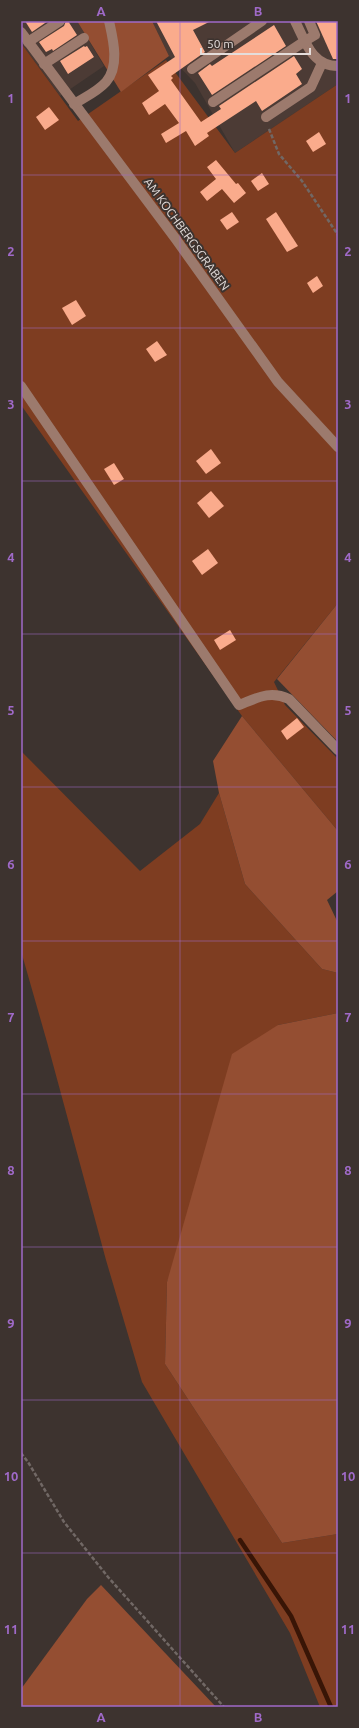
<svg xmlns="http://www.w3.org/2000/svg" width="359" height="1728" viewBox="0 0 359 1728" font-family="Ubuntu,sans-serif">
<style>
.built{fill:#4c3b35}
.green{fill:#7e3d21}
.forest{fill:#944e32}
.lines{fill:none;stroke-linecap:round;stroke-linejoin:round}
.stream{stroke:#381506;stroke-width:4.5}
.building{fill:#faab8c}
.path{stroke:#716865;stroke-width:2.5;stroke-dasharray:4 2;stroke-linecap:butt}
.minor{stroke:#9c7a6d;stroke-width:10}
.grid{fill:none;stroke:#a06ac9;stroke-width:1;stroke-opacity:0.55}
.labels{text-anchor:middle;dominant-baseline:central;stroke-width:4;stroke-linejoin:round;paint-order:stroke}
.street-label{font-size:12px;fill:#e4dddb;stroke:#3d332f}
.neatline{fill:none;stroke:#a06ac9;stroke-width:1.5}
.grid-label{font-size:13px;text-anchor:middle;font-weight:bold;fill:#a06ac9}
</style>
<rect width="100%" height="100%" fill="#3d332f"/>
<g class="built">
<path d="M21,21H77L104,66L60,96L21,43Z"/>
<path d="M152,21H338V84L235,153L195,83L169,56Z"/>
</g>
<g class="green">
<path d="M21,43L78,121L166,60L235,153L338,84V603L274,682L285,705L338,759V831L242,716L21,405Z"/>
<path d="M21,751L140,871L200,824L219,793L245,884L322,969L338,973V1013L278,1025L167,1282L165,1364L282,1543L338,1534V1707H320L290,1633L142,1382L106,1260L47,1042L21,951Z"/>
</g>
<g class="forest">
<path d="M77,21H152L169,56L121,92Z"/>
<path d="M338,603V742L277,679Z"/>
<path d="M242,716L338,831V891L327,900L338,923V973L322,969L245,884L219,793L213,761Z"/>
<path d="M338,1013V1534L282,1543L165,1364L167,1282L232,1054L278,1025Z"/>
<path d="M101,1585L216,1707H21V1689L87,1599Z"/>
</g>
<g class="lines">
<path class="stream" d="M240,1540L291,1616L331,1707"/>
</g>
<g class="building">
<path d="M25,21H48L32,32Z"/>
<path d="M66,21H68L77,35L53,51L52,49L46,52L39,42L64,26Z"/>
<path d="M156,21H211L193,30L205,52L171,76L173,78L171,80L201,122L221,109L219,106L294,56L302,69L296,74L302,84L262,111L256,101L207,133L209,136L195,146L186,131L166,143L161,134L179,123L165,104L149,115L142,103L159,91L148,75L175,57Z"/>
<path d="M316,21H338V59H333Z"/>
<path d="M274,25L286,46L212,95L198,73L210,64L212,66Z"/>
<path d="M84,46L85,47L87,46L94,57L68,74L60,61Z"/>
<path d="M49,107L59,120L45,130L36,117Z"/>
<path d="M319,132L326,144L313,152L306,141Z"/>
<path d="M216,160L236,184L238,183L246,193L234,203L222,189L207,201L200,192L216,179L207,167Z"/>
<path d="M262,173L269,184L258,191L251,181Z"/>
<path d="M232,212L239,222L227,230L220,220Z"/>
<path d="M276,212L298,246L287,252L266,219Z"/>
<path d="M317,276L323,286L313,293L307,283Z"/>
<path d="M76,300L86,316L72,325L62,308Z"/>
<path d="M157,341L167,355L155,362L146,349Z"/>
<path d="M211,449L221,463L206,474L196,461Z"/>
<path d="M114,463L124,479L114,485L104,469Z"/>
<path d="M211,491L224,506L209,518L197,503Z"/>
<path d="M208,549L218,563L202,575L192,561Z"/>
<path d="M230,630L236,640L220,650L214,640Z"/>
<path d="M297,718L304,727L287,740L281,731Z"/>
</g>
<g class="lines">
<g class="path">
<path d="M269,129L279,154L302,181L338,235"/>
<path d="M21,1453L28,1462L64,1522L108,1577L224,1707"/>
</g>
<g class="minor">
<path d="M295,21C305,41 312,66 338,66"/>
<path d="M21,32L175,238L278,382L338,447"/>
<path d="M28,42L60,21"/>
<path d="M44,64L84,38"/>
<path d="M192,69L262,21"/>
<path d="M213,102L305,41L315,35L309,21"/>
<path d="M74,104C85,97 97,92 106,82C120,66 113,39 109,21"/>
<path d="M266,117L311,87L322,63"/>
<path d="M21,386L239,705C257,698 270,690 289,699L338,750"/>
</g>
</g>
<path class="grid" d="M180,21V1707M21,175H338M21,328H338M21,481H338M21,634H338M21,787H338M21,941H338M21,1094H338M21,1247H338M21,1400H338M21,1553H338"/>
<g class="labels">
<g class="street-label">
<text transform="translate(187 234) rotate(54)">AM KOCHBERGSGRABEN</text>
</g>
</g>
<rect width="359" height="1728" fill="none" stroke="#3d332f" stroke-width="44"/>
<path d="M201 48v6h109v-6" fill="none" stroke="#e4dddb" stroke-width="2"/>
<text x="207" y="48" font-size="12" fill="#e4dddb" stroke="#3d332f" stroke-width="3" paint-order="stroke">50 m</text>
<rect x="22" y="22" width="315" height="1684" class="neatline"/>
<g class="grid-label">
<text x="101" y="16">A</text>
<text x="258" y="16">B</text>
<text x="11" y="103">1</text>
<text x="348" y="103">1</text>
<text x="11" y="256">2</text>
<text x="348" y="256">2</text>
<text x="11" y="409">3</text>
<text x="348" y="409">3</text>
<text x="11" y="562">4</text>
<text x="348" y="562">4</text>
<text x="11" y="715">5</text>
<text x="348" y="715">5</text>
<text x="11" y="869">6</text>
<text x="348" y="869">6</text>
<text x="11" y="1022">7</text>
<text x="348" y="1022">7</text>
<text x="11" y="1175">8</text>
<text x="348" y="1175">8</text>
<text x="11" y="1328">9</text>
<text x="348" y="1328">9</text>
<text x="11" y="1481">10</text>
<text x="348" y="1481">10</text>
<text x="11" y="1634">11</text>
<text x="348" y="1634">11</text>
<text x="101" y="1722">A</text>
<text x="258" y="1722">B</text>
</g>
</svg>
